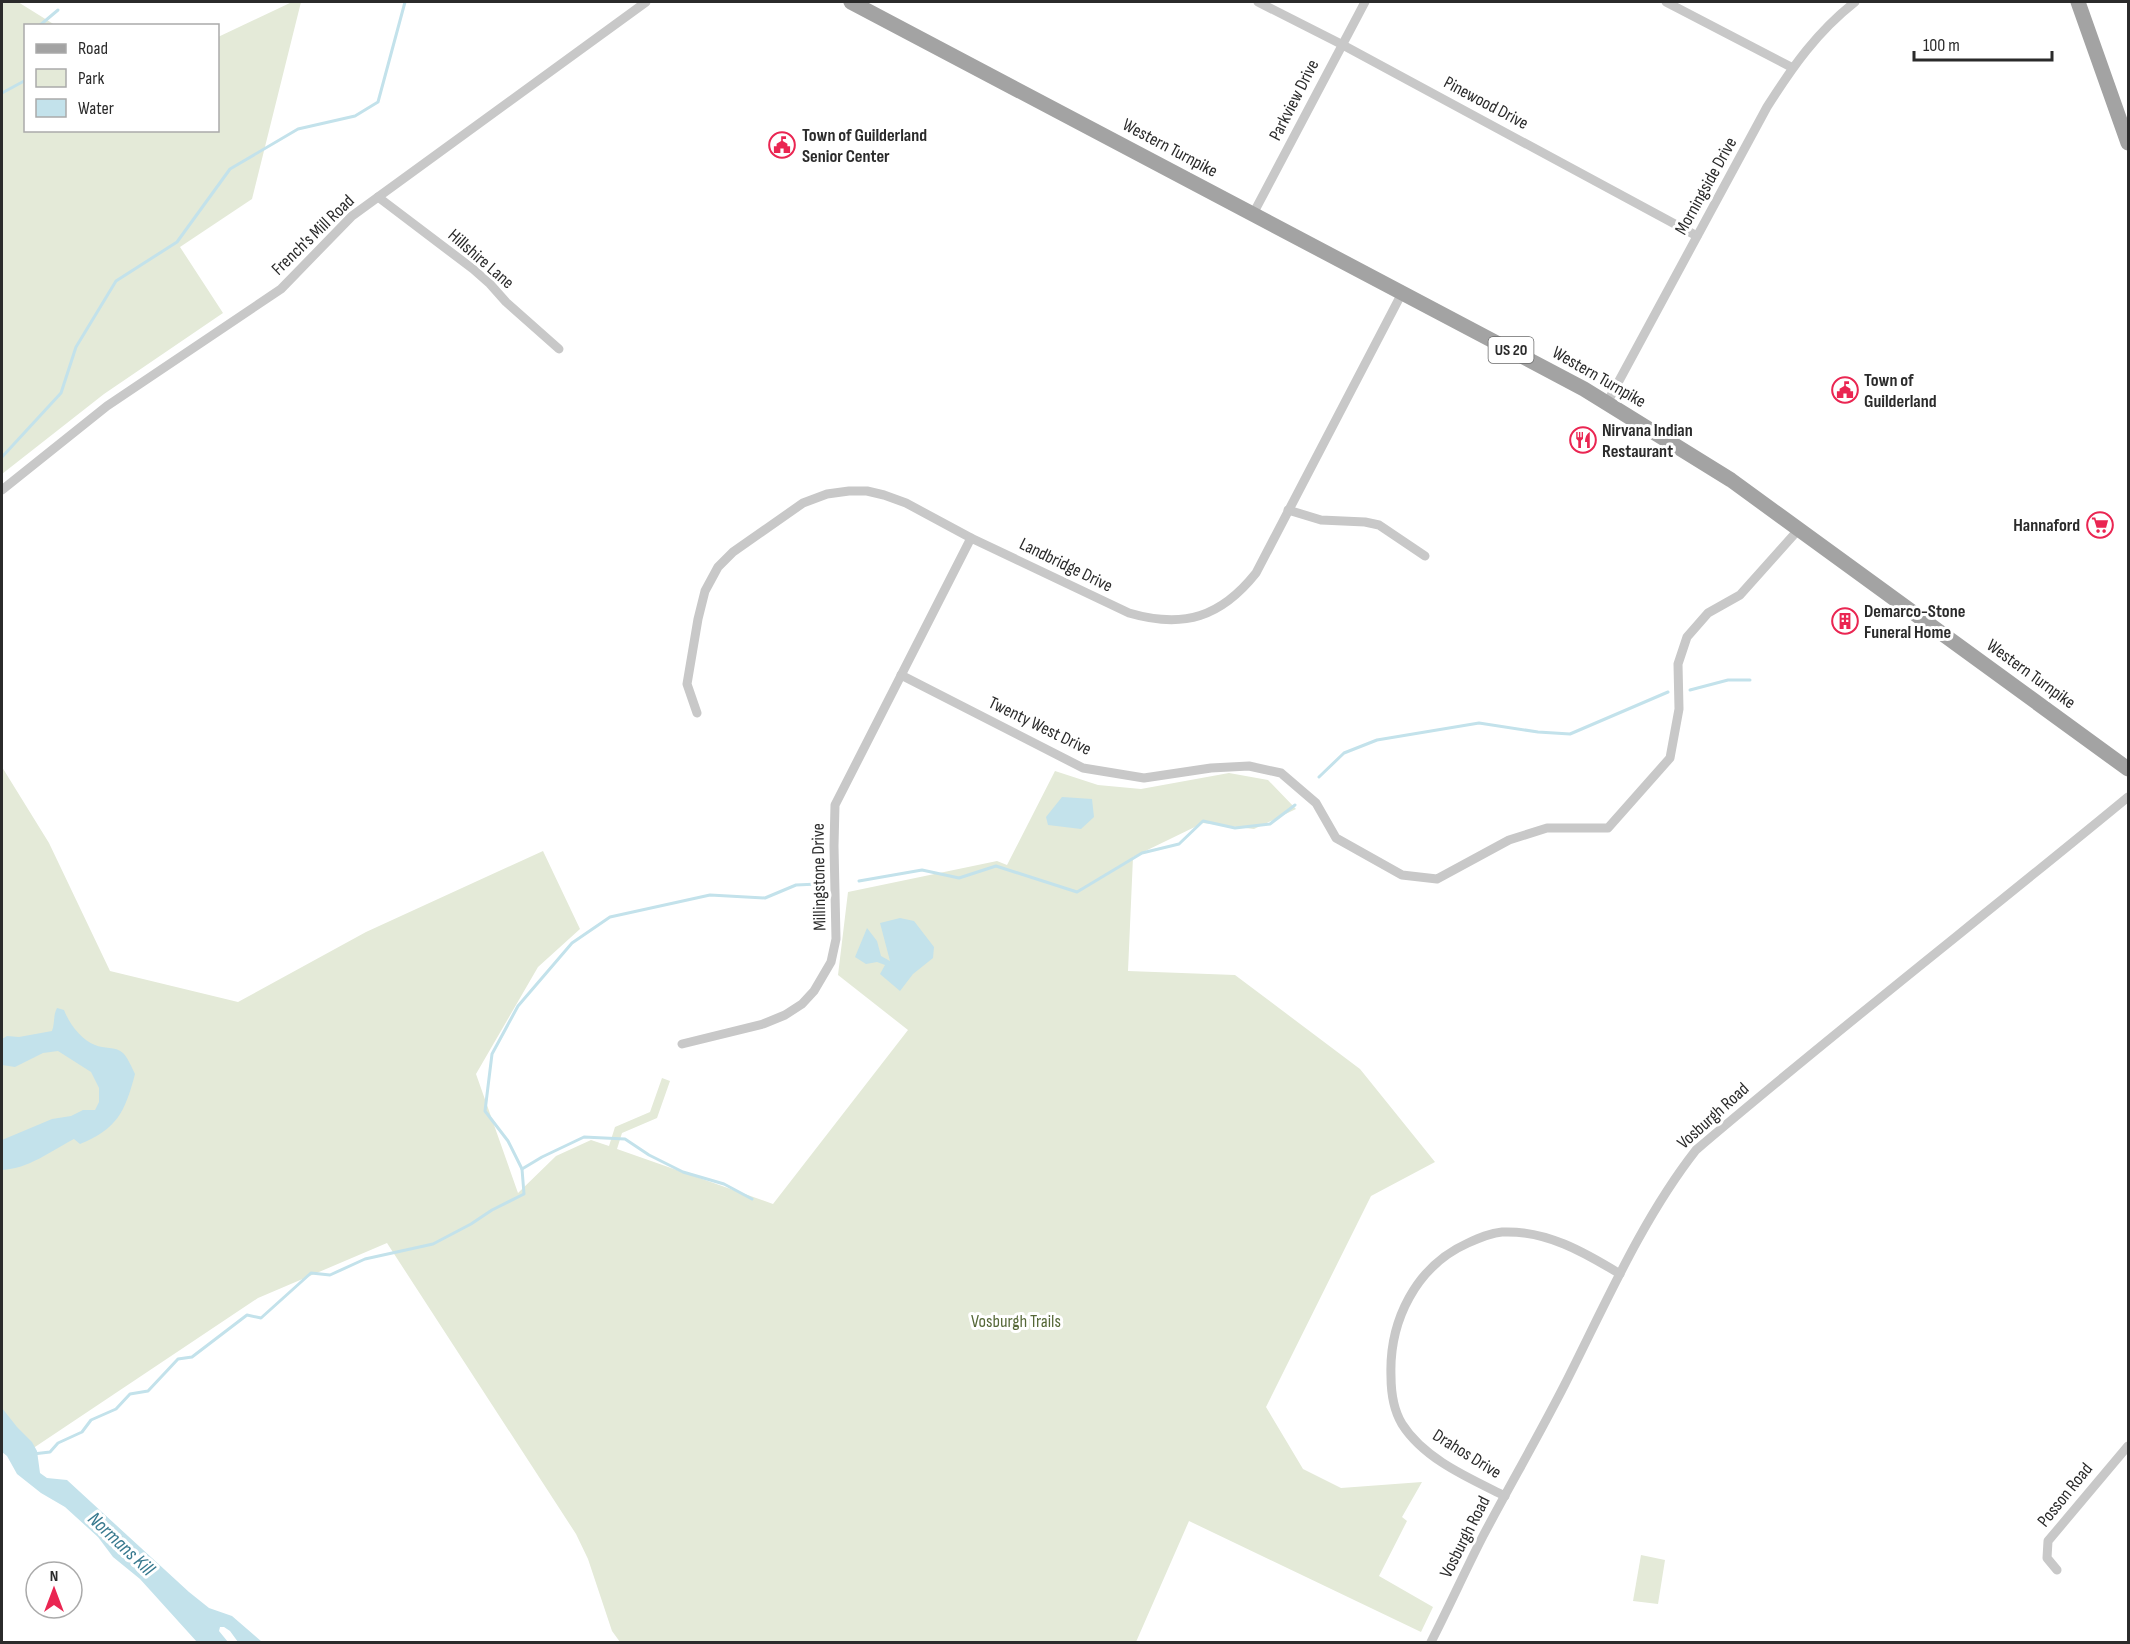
<svg xmlns="http://www.w3.org/2000/svg" width="2130" height="1644" viewBox="0 0 2130 1644" font-family="'Sofia Sans Condensed',sans-serif">
<style>
.green{fill:#e4ead8}
.water{fill:#c3e2eb}
.lines{fill:none;stroke-linecap:round;stroke-linejoin:round}
.stream{stroke:#c3e2eb;stroke-width:3}
.minor{stroke:#c8c8c8;stroke-width:9}
.primary{stroke:#a3a3a3;stroke-width:15}
.labels{text-anchor:middle;dominant-baseline:central;stroke-width:6;stroke-linejoin:round;paint-order:stroke}
.shield{fill:#fff;stroke:#6b6b6b;stroke-width:1.5}
.shield-label{font-size:16px;font-weight:bold;fill:#2b2b2b}
.street-label{font-size:18px;fill:#2b2b2b;stroke:#fff}
.poi-label{font-size:18px;font-weight:bold;fill:#2b2b2b;stroke:#fff;text-anchor:start}
.park-label{font-size:18px;fill:#566838;stroke:#fff}
.water-label{font-size:20px;font-style:italic;fill:#387a8f;stroke:#fff}
</style>
<rect width="100%" height="100%" fill="#fff"/>
<g class="green">
<path d="M2,2H18L55,25L26,26V130H218V37L292,2H301L252,199L180,247L223,313L104,394L2,474Z"/>
<path d="M2,767L49,843L110,971L238,1002L366,932L543,851L580,929L538,967L476,1074L518,1193L556,1156L591,1140L609,1146L615,1127L650,1112L662,1078L670,1081L657,1118L622,1133L617,1149L773,1204L908,1030L838,975L848,892L997,861L1007,865L1055,771L1098,785L1141,789L1229,773L1268,780L1296,809L1254,829L1203,823L1133,857L1128,971L1235,975L1360,1069L1435,1162L1371,1196L1266,1407L1303,1469L1341,1488L1422,1482L1402,1517L1407,1521L1379,1576L1433,1607L1421,1632L1189,1521L1136,1642H620L612,1631L588,1559L576,1534L387,1243L258,1298L17,1459L2,1439Z"/>
<path d="M1641,1555L1665,1560L1658,1604L1633,1601Z"/>
</g>
<g class="water">
<path d="M1062,797L1092,799L1094,817L1081,829L1048,825L1046,817Z"/>
<path d="M900,918L914,921L934,947L933,958L913,974L900,991L880,974L885,965L877,962L866,964L855,957L867,928L877,941L881,956L890,961L880,923Z"/>
<path d="M57,1008L64,1010C69,1023 81,1040 95,1045C104,1049 115,1046 123,1053C128,1058 132,1068 135,1074C125,1112 117,1129 80,1144L74,1139C51,1151 28,1169 2,1170V1140L52,1119L71,1116L83,1110H95L99,1102V1088L91,1072L58,1051L43,1053L15,1067L2,1065V1039L7,1036L19,1037L52,1031C55,1023 53,1015 57,1008Z"/>
<path d="M2,1408L17,1427L32,1442L37,1451L40,1473L47,1478L67,1480L189,1592L209,1608L232,1616L262,1642H238L230,1631L224,1627H220L219,1631L228,1642H197L140,1579L113,1557L98,1537L65,1507L41,1493L17,1474L7,1456L2,1452Z"/>
</g>
<g class="lines">
<g class="stream">
<path d="M39,26L58,10"/>
<path d="M26,37V46"/>
<path d="M2,93L26,80"/>
<path d="M2,457L61,393L76,347L116,281L177,242L230,169L298,129L355,116L378,102L405,2"/>
<path d="M1690,690L1728,680H1750"/>
<path d="M1319,777L1344,753L1377,740L1479,723L1538,732L1570,734L1668,692"/>
<path d="M859,881L922,870L959,878L996,866L1077,892L1142,853L1179,844L1203,821L1235,828L1270,824L1295,805"/>
<path d="M522,1169L508,1141L485,1111L492,1054L518,1006L572,943L610,917L710,895L765,898L796,885L818,884"/>
<path d="M33,1454L50,1452L58,1443L82,1432L91,1420L116,1409L130,1394L148,1391L178,1359L192,1357L247,1315L261,1318L311,1273L330,1275L365,1259L433,1244L471,1224L492,1210L524,1194L522,1169L542,1157L584,1137L625,1139L649,1155L683,1172L724,1184L752,1199"/>
</g>
<g class="minor">
<path d="M1258,2L1341,44L1697,236"/>
<path d="M1666,2L1791,67"/>
<path d="M378,197L473,269L490,284L506,302L559,349"/>
<path d="M1253,214L1365,2"/>
<path d="M1607,403L1767,107C1793,66 1817,32 1855,2"/>
<path d="M2,490L107,406L281,289L352,216L646,2"/>
<path d="M1288,510L1321,520L1365,522L1379,525L1425,556"/>
<path d="M901,675L1083,768L1144,778L1211,768L1249,766L1281,773L1316,803L1336,838L1402,875L1437,879L1509,840L1547,828H1608L1670,758L1679,709L1678,664L1687,637L1708,613L1740,595L1799,529"/>
<path d="M697,713L687,684L698,619L705,591L718,567L733,552L803,503L827,494L849,491H867L884,495L906,503L971,538L1129,613C1184,629 1221,617 1256,573L1402,293"/>
<path d="M682,1044L763,1024L785,1015L802,1004L814,991L831,962L836,939L834,846L835,805L971,538"/>
<path d="M1505,1496C1469,1478 1424,1459 1402,1424C1393,1409 1391,1392 1391,1376C1389,1321 1416,1266 1468,1243C1479,1238 1490,1233 1502,1232C1546,1230 1584,1252 1620,1274"/>
<path d="M2057,1570L2047,1558L2048,1541L2128,1446"/>
<path d="M1431,1642C1449,1607 1465,1571 1483,1536C1510,1485 1539,1435 1565,1384C1605,1305 1642,1219 1696,1150C1838,1029 1985,915 2128,797"/>
</g>
<g class="primary">
<path d="M851,2L1584,389L1731,480L2128,769"/>
<path d="M2078,2L2128,143"/>
</g>
</g>
<defs>
<g id="civic-ring" transform="scale(1.35)"><circle r="9.5" fill="#fff" stroke="#ea2652" stroke-width="1.5"/><path d="M-.6-6.5H3V-4.5H.6V-3L4-1V1h2V6H-6V1h2V-1L-.6-3ZM-1.2 2.5V6h2.4V2.5Z" fill="#ea2652"/></g>
<g id="restaurant-ring" transform="scale(1.35)"><circle r="9.5" fill="#fff" stroke="#ea2652" stroke-width="1.5"/><path d="M-5-6h1v4h1v-4h1v4h1v-4h1v5L-1.5 .5V6h-2V.5L-5-1ZM5-6V6H3V1.5H1.5Q1.5-4 5-6Z" fill="#ea2652"/></g>
<g id="supermarket-ring" transform="scale(1.35)"><circle r="9.5" fill="#fff" stroke="#ea2652" stroke-width="1.5"/><path d="M-6-5.5h2.5l.6 2H6L4.5 2H-2.5L-4.4-4H-6ZM-1.5 3.2a1.3 1.3 0 1 0 .1 0ZM3 3.2a1.3 1.3 0 1 0 .1 0Z" fill="#ea2652"/></g>
<g id="building-ring" transform="scale(1.35)"><circle r="9.5" fill="#fff" stroke="#ea2652" stroke-width="1.5"/><path d="M-4-6H4V6H1V3H-1V6H-4ZM-2.5-4.3h1.7v1.8h-1.7ZM.8-4.3h1.7v1.8H.8ZM-2.5-1h1.7V.8h-1.7ZM.8-1h1.7V.8H.8Z" fill="#ea2652"/></g>
</defs>
<g fill-rule="evenodd">
<use href="#civic-ring" x="782" y="145"/>
<use href="#civic-ring" x="1845" y="390"/>
<use href="#restaurant-ring" x="1583" y="440"/>
<use href="#supermarket-ring" x="2100" y="525"/>
<use href="#building-ring" x="1845" y="621"/>
</g>
<g class="labels">
<rect class="shield" x="1488.5" y="337" width="45" height="26" rx="4.5"/>
<g class="shield-label">
<text x="1511" y="350">US 20</text>
</g>
<g class="street-label">
<text transform="translate(1294 100) rotate(-63)">Parkview Drive</text>
<text transform="translate(1486 103) rotate(28)">Pinewood Drive</text>
<text transform="translate(1170 148) rotate(28)">Western Turnpike</text>
<text transform="translate(1706 186) rotate(-61)">Morningside Drive</text>
<text transform="translate(313 235) rotate(-44)">French's Mill Road</text>
<text transform="translate(481 259) rotate(41)">Hillshire Lane</text>
<text transform="translate(1599 377) rotate(30)">Western Turnpike</text>
<text transform="translate(1066 565) rotate(26)">Landbridge Drive</text>
<text transform="translate(2031 674) rotate(36)">Western Turnpike</text>
<text transform="translate(1040 726) rotate(26)">Twenty West Drive</text>
<text transform="translate(819 877) rotate(-91)">Millingstone Drive</text>
<text transform="translate(1713 1116) rotate(-42)">Vosburgh Road</text>
<text transform="translate(1467 1454) rotate(32)">Drahos Drive</text>
<text transform="translate(2065 1495) rotate(-51)">Posson Road</text>
<text transform="translate(1465 1537) rotate(-63)">Vosburgh Road</text>
</g>
<g class="poi-label">
<text x="802" y="135">Town of Guilderland<tspan x="802" dy="21">Senior Center</tspan></text>
<text x="1864" y="380">Town of<tspan x="1864" dy="21">Guilderland</tspan></text>
<text x="1602" y="430">Nirvana Indian<tspan x="1602" dy="21">Restaurant</tspan></text>
<text x="2080" y="525" text-anchor="end">Hannaford</text>
<text x="1864" y="611">Demarco-Stone<tspan x="1864" dy="21">Funeral Home</tspan></text>
</g>
<g class="park-label">
<text x="1016" y="1321">Vosburgh Trails</text>
</g>
<g class="water-label">
<text transform="translate(121 1544) rotate(43)">Normans Kill</text>
</g>
</g>
<rect width="2130" height="1644" fill="none" stroke="#2b2b2b" stroke-width="6"/>
<rect x="24" y="24" width="195" height="108" fill="#ffffff" stroke="#aaaaaa" stroke-width="1.5"/>
<rect x="36" y="44" width="30" height="9" fill="#a3a3a3" stroke="#aaaaaa" stroke-width="1.5"/>
<text x="78" y="54" font-size="18" fill="#2b2b2b">Road</text>
<rect x="36" y="69" width="30" height="18" fill="#e4ead8" stroke="#aaaaaa" stroke-width="1.5"/>
<text x="78" y="84" font-size="18" fill="#2b2b2b">Park</text>
<rect x="36" y="99" width="30" height="18" fill="#c3e2eb" stroke="#aaaaaa" stroke-width="1.5"/>
<text x="78" y="114" font-size="18" fill="#2b2b2b">Water</text>
<g transform="translate(54 1590)"><circle r="28" fill="#ffffff" stroke="#aaaaaa" stroke-width="1.5"/>
<path d="M0-4.5L10 22L0 15L-10 22Z" fill="#ea2652"/>
<text y="-9" font-size="16" font-weight="bold" text-anchor="middle" fill="#2b2b2b">N</text>
</g>
<path d="M1914 51v9h138v-9" fill="none" stroke="#2b2b2b" stroke-width="3"/>
<text x="1923" y="51" font-size="18" fill="#2b2b2b" stroke="#ffffff" stroke-width="4.5" paint-order="stroke">100 m</text>
</svg>
